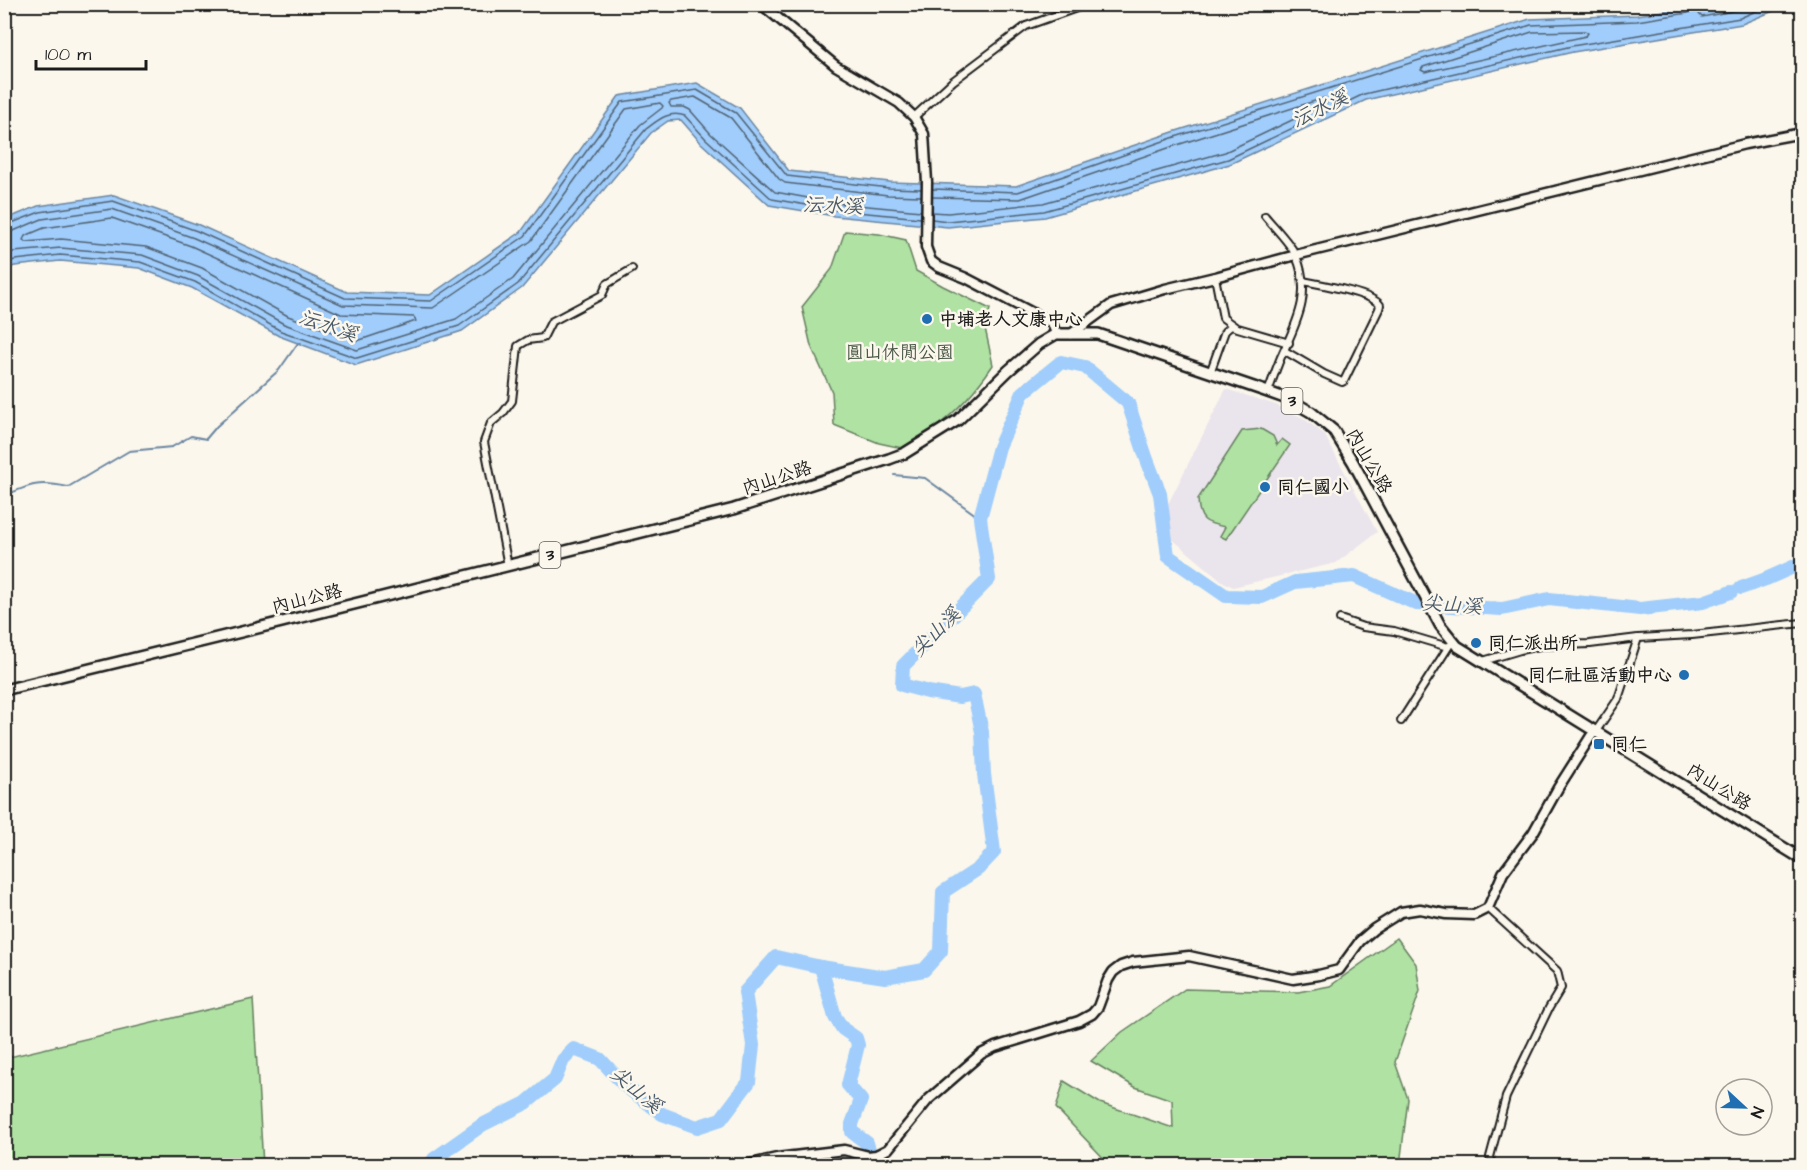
<svg xmlns="http://www.w3.org/2000/svg" width="1807" height="1170" viewBox="0 0 1807 1170" font-family="'Architects Daughter','LXGW WenKai TC',sans-serif">
<style>
.built{fill:#eae4ec}
.green{fill:#afe2a3;stroke:#667f60;stroke-width:1.5}
.water{fill:#a0cdfb;stroke:#6b86a2;stroke-width:1.5}
.lines{fill:none;stroke-linecap:round;stroke-linejoin:round}
.shore{stroke:#516375;stroke-width:1.5}
.stream{stroke:#6b86a2;stroke-width:2}
.river{stroke:#a0cdfb;stroke-width:14}
.street-casing{stroke:#1c1c1c;stroke-width:10}
.secondary-casing{stroke:#1c1c1c;stroke-width:13}
.primary-casing{stroke:#1c1c1c;stroke-width:14}
.street{stroke:#fbf7ec;stroke-width:6}
.secondary{stroke:#fbf7ec;stroke-width:8}
.primary{stroke:#fbf7ec;stroke-width:9}
.poi-dot{fill:#1f6fb2;stroke:#fbf7ec;stroke-width:2}
.labels{text-anchor:middle;dominant-baseline:central;stroke-width:5;stroke-linejoin:round;paint-order:stroke}
.shield{fill:#fbf7ec;stroke:#5f5e5a;stroke-width:1.5}
.shield-label{font-size:16px;font-weight:bold;fill:#1c1c1c}
.poi-label{font-size:18px;font-weight:bold;fill:#1c1c1c;stroke:#fbf7ec;text-anchor:start}
.park-label{font-size:18px;fill:#485744;stroke:#fbf7ec}
.street-label{font-size:18px;fill:#1c1c1c;stroke:#fbf7ec}
.water-label{font-size:20px;font-style:italic;fill:#4a5a6a;stroke:#fbf7ec}
</style>
<rect width="100%" height="100%" fill="#fbf7ec"/>
<filter id="ink" filterUnits="userSpaceOnUse"><feTurbulence type="fractalNoise" baseFrequency=".0167" numOctaves="2"/><feDisplacementMap in="SourceGraphic" scale="12" xChannelSelector="R" yChannelSelector="G"/><feConvolveMatrix kernelMatrix="1 2 1 2 8 2 1 2 1" color-interpolation-filters="sRGB"/></filter>
<g filter="url(#ink)">
<path class="built" d="M1226,389L1276,405L1303,418L1324,434L1377,532L1336,563L1233,587L1222,581L1164,532L1166,508Z"/>
<g class="green">
<path d="M845,231L879,234L906,240L916,271L943,286L990,309L985,328L993,365C977,389 957,411 935,428C924,436 913,441 902,448L879,443L834,425L832,392L811,346L802,307L832,269Z"/>
<path d="M1261,429L1273,436L1277,445L1282,439L1290,445L1226,539L1220,536L1225,527C1205,523 1199,521 1198,499L1242,431Z"/>
<path d="M1397,938L1416,964L1420,991L1395,1062L1408,1099L1400,1165H1110L1056,1108L1064,1081L1100,1103L1173,1128L1172,1100L1135,1087L1091,1061L1122,1032L1185,989L1298,992L1330,986Z"/>
<path d="M253,999L263,1165H5V1058Z"/>
</g>
<path class="water" d="M1704,5H1788L1742,24L1573,52L1366,100L1230,164L1045,217L948,227L834,216L769,205L701,143L681,120L668,121L651,133L522,288L462,331L356,365L279,336L192,288L139,268L60,261L15,266L5,269L4,220L38,206L114,195L199,225L347,292L430,295L521,232L619,96L697,83L740,108L789,171L890,182L1016,186L1173,132L1530,19L1637,15Z"/>
<g class="lines">
<g class="shore">
<path d="M1701,4L1699,14L1702,17L1738,10L1753,4"/>
<path d="M1585,31L1588,33L1586,36L1425,72L1421,70L1423,67L1532,32Z"/>
<path d="M933,189L1018,192L1175,137L1531,25L1637,21L1688,13L1692,10L1693,4"/>
<path d="M921,211L836,203L775,192L711,134L690,110L684,107H671L669,103L671,101L695,97L731,118L779,179L785,183L888,195L921,196"/>
<path d="M932,212L948,213L1043,203L1225,152L1326,104L1328,100L1324,98L1177,145L1020,199L932,197"/>
<path d="M112,218L191,246L341,314L414,317L416,321L357,341L288,316L202,268L146,247L61,239L26,242L23,240L25,236L44,228Z"/>
<path d="M932,219L948,221L1044,211L1228,159L1364,94L1572,46L1740,18L1772,4"/>
<path d="M4,226L40,212L113,201L197,231L345,298L431,301L525,236L622,102L697,90L736,113L787,176L889,188L921,189"/>
<path d="M4,233L11,232L42,219L112,209L194,238L343,305L433,308L531,241L626,109L660,103L663,106L662,108L640,125L513,279L456,319L357,350L284,324L198,276L142,255L61,248L13,252L4,255"/>
<path d="M4,263L15,260L60,255L140,262L195,282L281,331L357,358L459,326L518,284L646,129C658,120 669,110 685,116L706,139L772,199L835,210L921,218"/>
</g>
<g class="stream">
<path d="M894,475L925,478L980,518"/>
<path d="M4,496C31,484 39,481 68,487L129,451L172,447L191,436L206,439L217,426L279,370L298,343H301"/>
</g>
<g class="river">
<path d="M1741,588L1766,579L1802,563"/>
<path d="M821,967L835,1017L843,1029L856,1038L858,1045L848,1085L861,1100L852,1124V1132L867,1143L874,1166"/>
<path d="M430,1166L434,1159L482,1125L526,1103L555,1079L563,1060L574,1049L600,1059L625,1086L662,1114L697,1127L721,1119L749,1082L753,1045L745,992L776,957L821,967L885,977L924,970L941,951L943,892L978,869L994,852L984,774L982,732L974,694L960,697L928,692L902,685L903,666L989,579L980,518L999,447L1023,393L1061,362L1085,367L1128,403L1146,457L1160,494L1168,556L1226,596L1262,597L1295,582L1354,576L1417,604L1502,609L1549,599L1640,609L1703,602L1731,592"/>
</g>
<g class="street-casing">
<g id="street">
<path d="M914,117L953,81L1026,26L1088,4"/>
<path d="M1265,216C1273,226 1292,245 1296,256C1313,295 1296,323 1281,357C1276,369 1272,381 1268,392"/>
<path d="M1215,277L1223,318L1234,326"/>
<path d="M1285,351L1324,374L1342,382L1344,381L1379,309L1380,305C1372,293 1318,284 1303,281"/>
<path d="M1210,373L1225,331L1231,326L1289,343"/>
<path d="M508,566L484,442L491,423L503,413L512,401L518,346L528,340L543,338L551,322L602,295L607,284L632,269"/>
<path d="M1340,619L1363,627L1394,631L1448,647"/>
<path d="M1483,661L1520,650L1539,646L1590,644L1638,638L1692,635L1802,623"/>
<path d="M1401,721L1449,646"/>
<path d="M1596,731L1618,699L1638,638"/>
<path d="M1488,908L1557,971L1561,988L1549,1008L1506,1097L1490,1157L1493,1166"/>
</g>
</g>
<g class="secondary-casing">
<g id="secondary">
<path d="M761,4L836,66L899,103L914,117L924,134L927,182L926,247L931,261L939,267L966,278L1052,323L1056,334"/>
<path d="M1071,334L1111,305L1165,289L1215,277L1296,255L1745,144L1802,133"/>
<path d="M742,1166L777,1158L844,1150L868,1156L876,1155L888,1149L928,1100L981,1054L995,1047L1079,1021L1092,1014L1098,1007L1108,980L1113,972L1121,966L1133,962L1189,956L1293,979L1319,975L1339,970L1360,941L1374,929L1401,912L1420,909L1446,914L1474,915L1488,908L1503,873L1533,833L1558,788L1591,736L1596,731"/>
</g>
</g>
<g class="primary-casing">
<path id="primary" d="M4,690L282,622L734,509L889,459L905,453L958,420L1008,371L1039,344L1056,334H1098L1268,392L1290,400L1311,412L1334,431L1353,462L1440,625L1457,646L1802,859"/>
</g>
<use href="#street" class="street"/>
<use href="#secondary" class="secondary"/>
<use href="#primary" class="primary"/>
</g>
</g>
<g class="poi-dot">
<circle cx="927" cy="319" r="6"/>
<circle cx="1265" cy="487" r="6"/>
<circle cx="1476" cy="643" r="6"/>
<circle cx="1684" cy="675" r="6"/>
<rect x="1593" y="738" width="12" height="12" rx="3"/>
</g>
<g class="labels">
<g class="shield">
<rect x="1281.5" y="388" width="21" height="26" rx="4.5"/>
<rect x="539.5" y="542" width="21" height="26" rx="4.5"/>
</g>
<g class="shield-label">
<text x="1292" y="401">3</text>
<text x="550" y="555">3</text>
</g>
<g class="poi-label">
<text x="939" y="319">中埔老人文康中心</text>
<text x="1277" y="487">同仁國小</text>
<text x="1488" y="643">同仁派出所</text>
<text x="1672" y="675" text-anchor="end">同仁社區活動中心</text>
<text x="1611" y="744">同仁</text>
</g>
<g class="park-label">
<text x="900" y="352">圓山休閒公園</text>
</g>
<g class="street-label">
<text transform="translate(1369 461) rotate(60)">內山公路</text>
<text transform="translate(777 478) rotate(-18)">內山公路</text>
<text transform="translate(307 599) rotate(-14)">內山公路</text>
<text transform="translate(1719 787) rotate(32)">內山公路</text>
</g>
<g class="water-label">
<text transform="translate(1320 109) rotate(-26)">沄水溪</text>
<text transform="translate(833 206) rotate(2)">沄水溪</text>
<text transform="translate(328 326) rotate(19)">沄水溪</text>
<text transform="translate(1452 605) rotate(4)">尖山溪</text>
<text transform="translate(936 632) rotate(-45)">尖山溪</text>
<text transform="translate(636 1090) rotate(40)">尖山溪</text>
</g>
</g>
<rect width="1807" height="1170" fill="none" stroke="#fbf7ec" stroke-width="24"/>
<rect x="12" y="12" width="1783" height="1146" fill="none" stroke="#1c1c1c" stroke-width="2" filter="url(#ink)"/>
<g transform="translate(1744 1107) rotate(112)"><circle r="28" fill="#fbf7ec" stroke="#a29f99" stroke-width="1.5"/>
<path d="M0-4.5L10 22L0 15L-10 22Z" fill="#1f6fb2"/>
<text y="-9" font-size="16" font-weight="bold" text-anchor="middle" fill="#1c1c1c">N</text>
</g>
<path d="M36 60v9h110v-9" fill="none" stroke="#1c1c1c" stroke-width="3"/>
<text x="45" y="60" font-size="18" fill="#1c1c1c" stroke="#fbf7ec" stroke-width="4.5" paint-order="stroke">100 m</text>
</svg>
